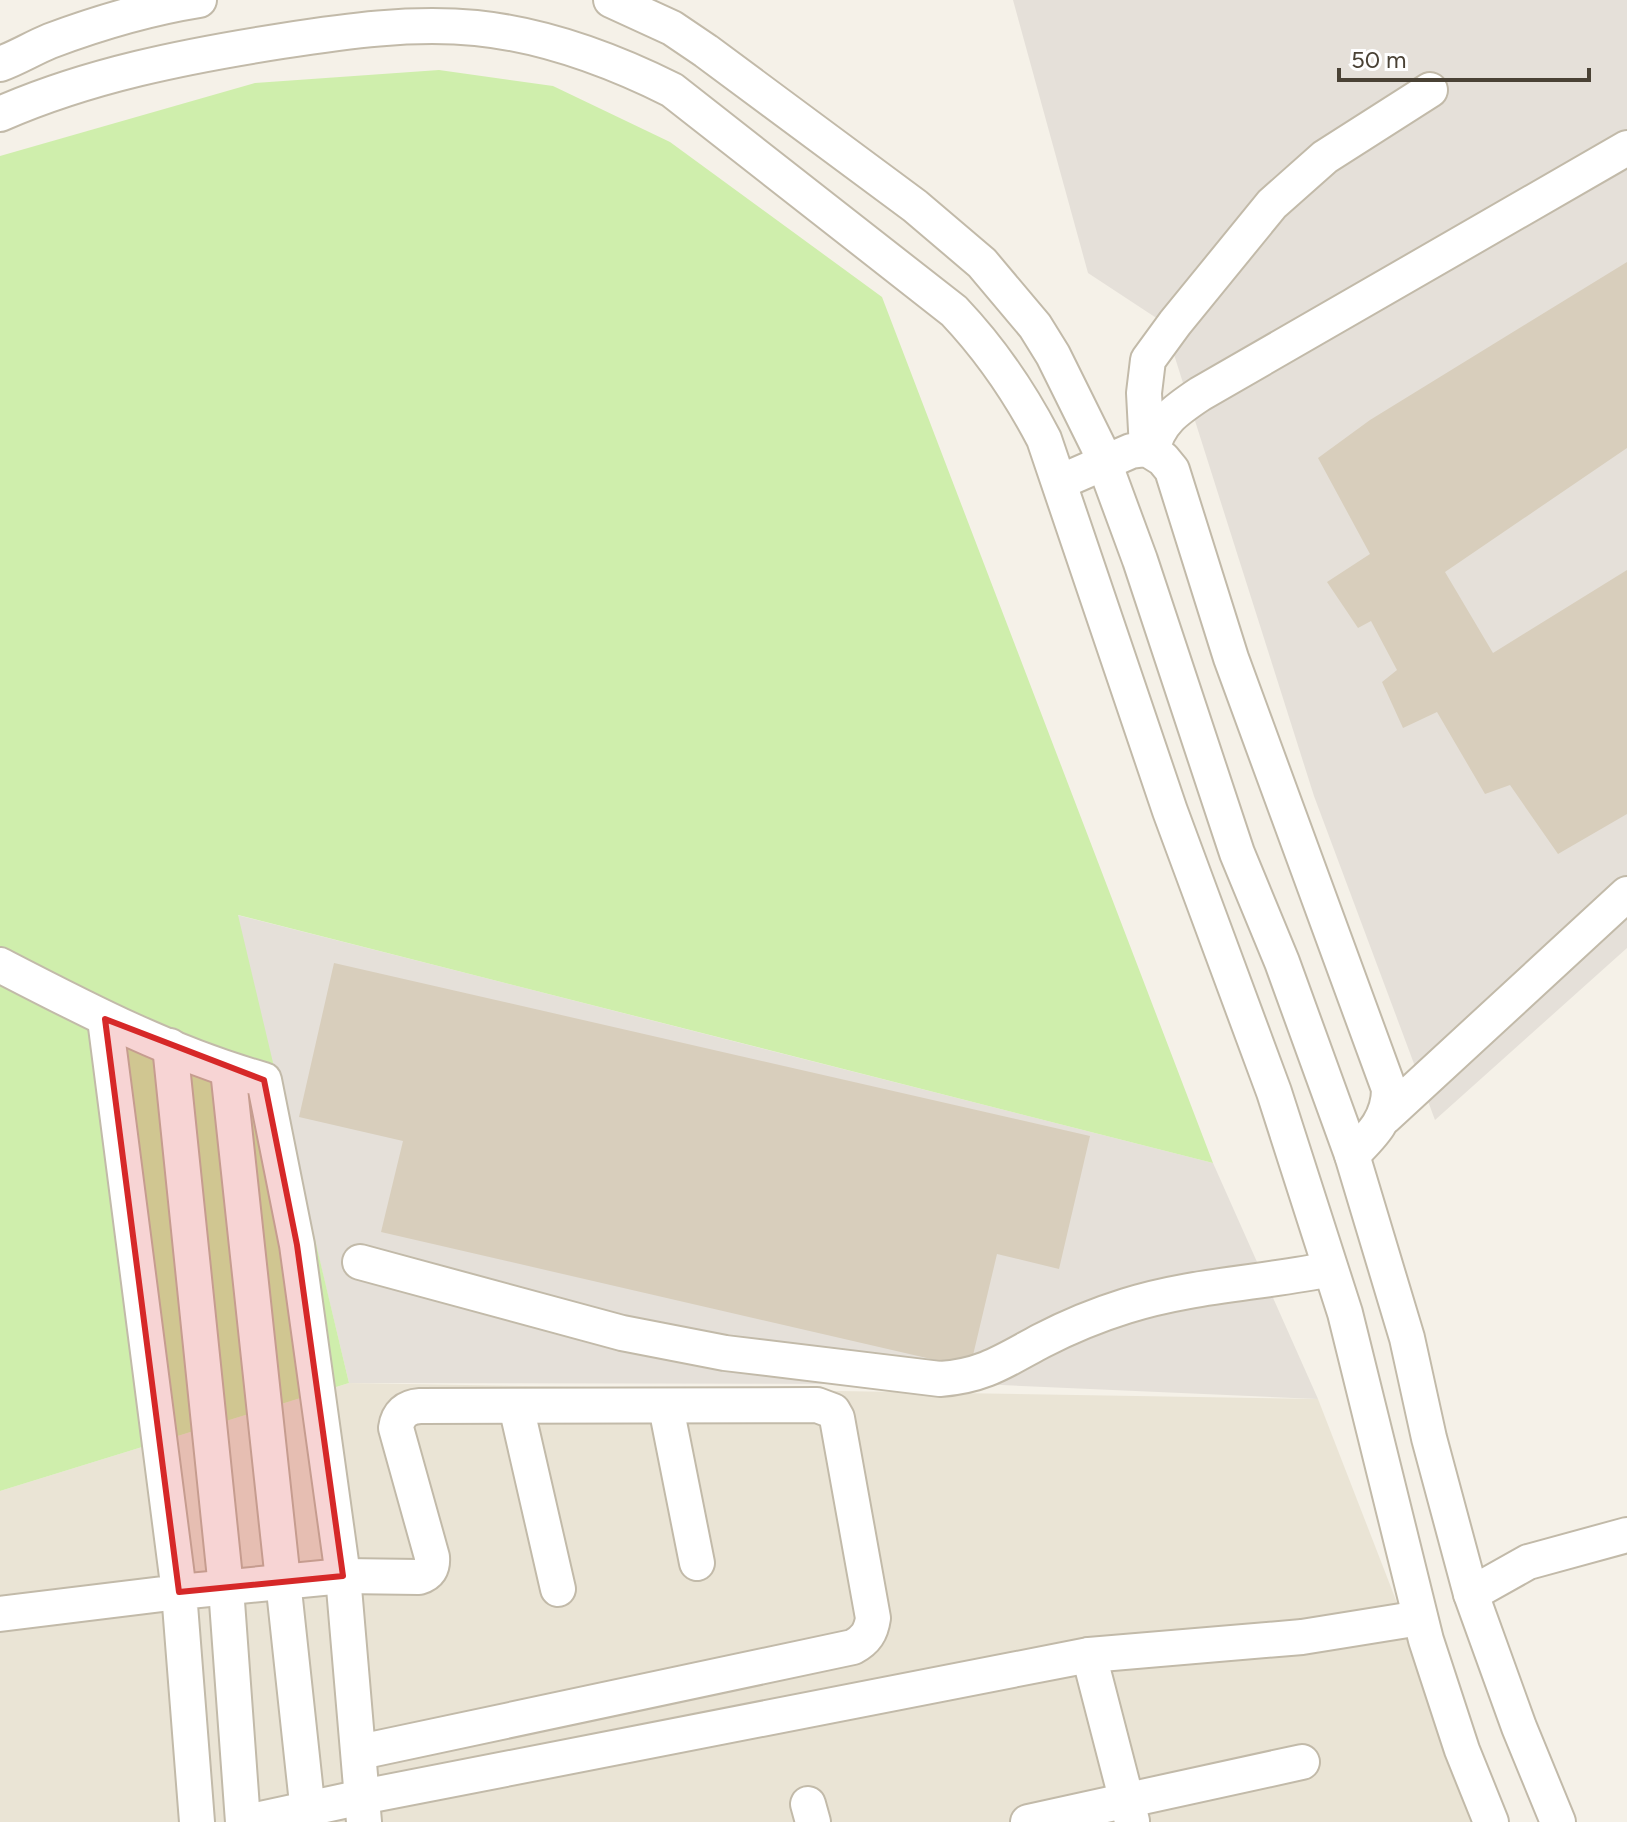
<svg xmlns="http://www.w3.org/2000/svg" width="1627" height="1822" viewBox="0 0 1627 1822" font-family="Figtree,sans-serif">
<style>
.residential{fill:#eae4d5}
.industrial{fill:#e5e0d9}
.green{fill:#cfeeac}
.building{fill:#d8cebc}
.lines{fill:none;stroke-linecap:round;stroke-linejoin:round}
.minor-casing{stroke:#c2baa9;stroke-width:38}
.minor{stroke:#fff;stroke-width:34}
.marked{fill:#d62828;fill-opacity:0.2;stroke:#d62828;stroke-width:6;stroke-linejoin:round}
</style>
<rect width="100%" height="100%" fill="#f5f1e8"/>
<path class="residential" d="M349,1383L1318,1399L1482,1822H0V1491Z"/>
<g class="industrial">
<path d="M1013,0H1627V948L1435,1120L1314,796L1164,323L1088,273Z"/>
<path d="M237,915L1213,1163L1318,1399L979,1384L349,1383Z"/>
</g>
<path class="green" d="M439,70L553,86L670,142L882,297L1213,1163L238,915L349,1383L0,1491V156L255,83Z"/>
<g class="building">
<path d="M1627,262V448L1445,572L1493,653L1627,570V814L1558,854L1510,785L1485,794L1437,712L1403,728L1382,682L1397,670L1371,621L1358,628L1327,582L1370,554L1318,458L1370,420Z"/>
<path d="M334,963L1090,1136L1059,1269L997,1254L970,1368L381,1232L403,1141L299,1117Z"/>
</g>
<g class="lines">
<g class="minor-casing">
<g id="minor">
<path d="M611,0L672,28L706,51L915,206L982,263L1035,326L1053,355L1098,446L1140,560L1237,853L1282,962L1352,1155L1407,1338L1429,1438L1471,1594L1519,1727L1558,1822"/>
<path d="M0,64C17,58 33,48 50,41C98,23 149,8 199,0"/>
<path d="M0,114C89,75 186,56 282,41C347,31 410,22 476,28C545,35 610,59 672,90L954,311C991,350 1019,391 1044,439L1170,811L1274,1092L1345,1313L1426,1640L1462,1750L1491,1822"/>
<path d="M1147,449L1144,393L1148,360L1175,323L1272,204L1325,157L1430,90"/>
<path d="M1152,451C1158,422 1176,410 1200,394L1627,148"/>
<path d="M1060,482L1131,451L1147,449L1163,459L1172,470L1231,658L1389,1089C1389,1119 1372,1135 1352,1155"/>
<path d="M0,965C85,1009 171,1054 264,1080L297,1245L343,1576L364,1822"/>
<path d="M170,1046L226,1588L243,1822"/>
<path d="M228,1070L309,1822"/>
<path d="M1385,1117L1627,894"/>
<path d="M360,1262L622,1333L725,1353L940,1379C983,1376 1004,1361 1041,1341C1068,1327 1097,1315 1126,1306C1192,1285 1263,1283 1330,1269"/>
<path d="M516,1406L558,1589"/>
<path d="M666,1407L697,1563"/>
<path d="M1471,1594L1528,1562L1627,1535"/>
<path d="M0,1614L179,1592L105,1019"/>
<path d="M1089,1655L1132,1821"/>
<path d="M808,1804L813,1822"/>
<path d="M197,1822L179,1592L343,1576L419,1577C429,1574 433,1568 432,1557L396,1428C398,1414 406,1407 420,1406L817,1405L833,1411L837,1418L873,1618C871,1632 866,1640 853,1647L360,1752"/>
<path d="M247,1822L362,1797L1089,1655L1302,1637L1420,1618"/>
<path d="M1028,1822L1302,1762"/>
</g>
</g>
<use href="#minor" class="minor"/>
</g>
<path class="marked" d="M105,1019L264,1080L297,1245L343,1576L179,1592Z"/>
<path d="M1339 68v12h250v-12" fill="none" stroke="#4a4235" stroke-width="4"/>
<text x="1351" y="68" font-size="24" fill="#4a4235" stroke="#ffffff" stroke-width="6" paint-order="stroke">50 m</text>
</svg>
